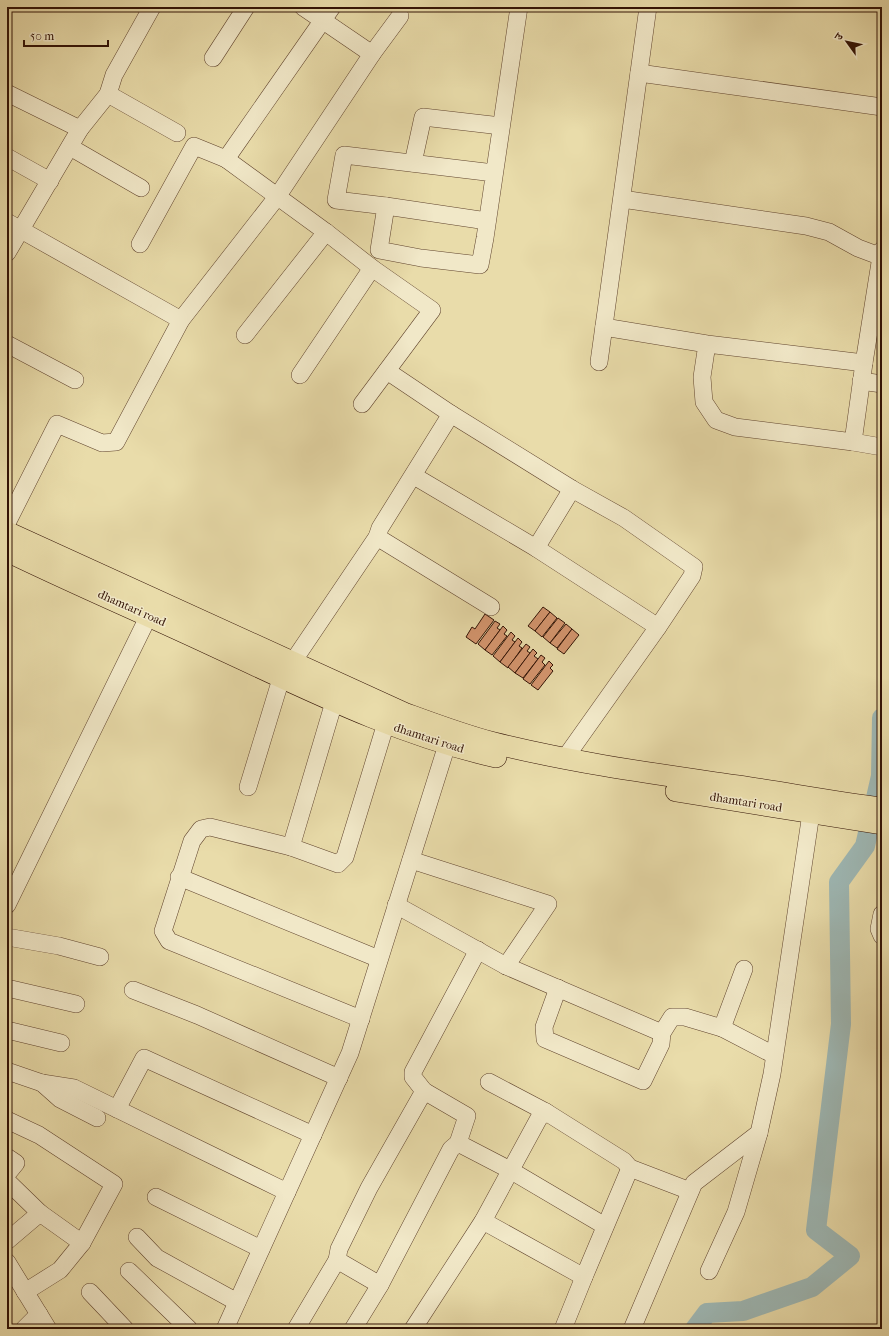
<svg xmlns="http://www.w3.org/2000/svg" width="889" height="1336" viewBox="0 0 889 1336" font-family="'IM FELL French Canon','Noto Serif Devanagari',serif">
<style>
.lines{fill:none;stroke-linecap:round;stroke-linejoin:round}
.river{stroke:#9eb8b5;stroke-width:20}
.building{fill:#d4956e;stroke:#321205}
.minor-casing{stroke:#60442e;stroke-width:18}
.major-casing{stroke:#321205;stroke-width:22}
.minor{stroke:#f1e8c8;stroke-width:17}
.major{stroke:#e9dcaa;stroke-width:21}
.labels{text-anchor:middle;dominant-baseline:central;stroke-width:3;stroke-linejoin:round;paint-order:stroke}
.street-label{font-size:12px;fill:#321205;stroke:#f1e8c8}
</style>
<rect width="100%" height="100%" fill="#e9dcaa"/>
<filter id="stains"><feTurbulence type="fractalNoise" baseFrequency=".005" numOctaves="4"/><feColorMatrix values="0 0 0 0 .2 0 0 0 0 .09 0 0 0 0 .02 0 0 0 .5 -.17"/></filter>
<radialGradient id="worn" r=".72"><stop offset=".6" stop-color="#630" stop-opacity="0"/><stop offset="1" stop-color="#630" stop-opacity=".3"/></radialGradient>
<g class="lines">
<path class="river" d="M695,1329L707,1313L743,1311L812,1287L850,1256L816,1230L841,1024L839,882L865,846L881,776L882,718"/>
</g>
<g class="building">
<path d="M543,607L550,612L535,631L528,626Z"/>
<path d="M550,612L557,618L542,637L535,631Z"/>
<path d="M485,614L494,620L476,644L466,637L472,627L475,629Z"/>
<path d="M558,618L565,623L550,643L543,637Z"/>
<path d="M495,621L500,624L497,628L500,630L485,650L478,644Z"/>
<path d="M566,624L572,629L557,648L550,643Z"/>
<path d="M503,626L507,630L504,634L507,636L492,655L485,650Z"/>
<path d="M572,629L579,635L564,654L557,649Z"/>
<path d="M511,632L515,636L512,640L515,642L500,662L493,656Z"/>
<path d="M518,638L522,642L519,646L522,648L508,668L500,662Z"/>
<path d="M526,644L530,647L527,651L530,653L515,673L508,667Z"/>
<path d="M533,649L537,653L534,656L538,659L523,678L515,673Z"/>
<path d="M541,655L545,658L542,662L545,665L530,684L523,679Z"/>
<path d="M549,661L553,665L550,668L553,671L538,690L531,685Z"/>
</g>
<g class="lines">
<g class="minor-casing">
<g id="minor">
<path d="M372,54L400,16"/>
<path d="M213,58L246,7"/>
<path d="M639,73L882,107"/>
<path d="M7,93L80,129"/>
<path d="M108,94L177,133"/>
<path d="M70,147L141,188"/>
<path d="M7,157L50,181"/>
<path d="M226,159L332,7"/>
<path d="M413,163L423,117L501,126"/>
<path d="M494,173L344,155L336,200L386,206L379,250L421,258L480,265L485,238L519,7"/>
<path d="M622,199L806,226L829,232L858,248L882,257"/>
<path d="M386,206L487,221"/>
<path d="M7,222L181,320"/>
<path d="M140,244L194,146L226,159L326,232L372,268L432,310L362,404"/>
<path d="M7,253L80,129L108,94L114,75L152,7"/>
<path d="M604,327L707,344L864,363L853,442L735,427L716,420L704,402L702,377L707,344"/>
<path d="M245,335L326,232"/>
<path d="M7,344L75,380"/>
<path d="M599,362L648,7"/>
<path d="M864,363L882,250"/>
<path d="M387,371L451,414L572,489L624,518L694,567L692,576L658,627L565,758"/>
<path d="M300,375L372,268"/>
<path d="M861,381L882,384"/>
<path d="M853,442L882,447"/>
<path d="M414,476L536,548L658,627"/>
<path d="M7,523L57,424L102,443L116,442L181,320L277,197L372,54L303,7"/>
<path d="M377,537L491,607"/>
<path d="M536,548L572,489"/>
<path d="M292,663L377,537L380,528L451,414"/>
<path d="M248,787L280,682L283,678"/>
<path d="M291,847L334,702"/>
<path d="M411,860L548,904L506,966"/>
<path d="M179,877L379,959"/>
<path d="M7,905L154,605"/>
<path d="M396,905L506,966L662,1033"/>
<path d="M882,914L879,929L882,936"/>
<path d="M7,937L59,946L100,957"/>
<path d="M7,988L76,1004"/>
<path d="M558,988L544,1027L545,1039L643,1081L661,1044L662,1033L672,1017H685L722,1028L744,969"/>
<path d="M133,990L197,1015L339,1078"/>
<path d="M361,1019L169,941L163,931L192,841L201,829L210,827L291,847L338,864L345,857L386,723"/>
<path d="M722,1028L774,1055"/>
<path d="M7,1030L61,1043"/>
<path d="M7,1071L42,1083L74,1088L287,1192"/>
<path d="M489,1082L546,1112"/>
<path d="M42,1083L60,1099L97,1118"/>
<path d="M117,1109L144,1058L313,1135"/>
<path d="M7,1120L39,1135L114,1184L82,1243L60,1270L25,1292"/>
<path d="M458,1143L510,1170L605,1226"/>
<path d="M7,1157L16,1163L7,1174"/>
<path d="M7,1181L40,1213"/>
<path d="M156,1197L261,1249"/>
<path d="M483,1221L584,1277"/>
<path d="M137,1237L157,1258L237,1302"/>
<path d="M7,1241L40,1213L82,1243"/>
<path d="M337,1260L380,1285"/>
<path d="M7,1262L48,1329"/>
<path d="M129,1271L189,1329"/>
<path d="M709,1271L736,1212L759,1133"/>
<path d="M90,1292L125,1329"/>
<path d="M24,1329L39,1314"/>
<path d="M225,1329L350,1053L451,732"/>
<path d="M296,1329L337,1260L339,1249L369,1188L424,1091"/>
<path d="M353,1329L380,1285L451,1149L458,1143L467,1116L424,1091L413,1077V1072L478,950"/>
<path d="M413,1329L483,1221L539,1118L546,1112L624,1161L630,1168L690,1191"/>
<path d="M563,1329L584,1277L630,1168"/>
<path d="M632,1329L694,1183L759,1133L772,1074L813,800"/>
</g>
</g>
<g class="major-casing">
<g id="major">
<path d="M7,532L404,713C434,724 463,735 494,743C574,763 656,774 738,786C786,793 834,802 882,808"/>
<path d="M7,551C77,585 148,615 218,648C309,690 398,735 496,757"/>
<path d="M676,791L882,824"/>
</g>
</g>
<use href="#minor" class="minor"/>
<use href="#major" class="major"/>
</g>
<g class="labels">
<g class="street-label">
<text transform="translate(132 608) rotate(24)">dhamtari road</text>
<text transform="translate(429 738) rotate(18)">dhamtari road</text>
<text transform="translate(746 802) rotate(9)">dhamtari road</text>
</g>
</g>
<rect width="889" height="1336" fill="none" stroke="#e9dcaa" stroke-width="24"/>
<rect x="8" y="8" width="873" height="1320" fill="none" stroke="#321205" stroke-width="2"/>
<rect x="12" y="12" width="865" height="1312" fill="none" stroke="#321205"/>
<g transform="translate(847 42) rotate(303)" stroke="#f1e8c8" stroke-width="3" paint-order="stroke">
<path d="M0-3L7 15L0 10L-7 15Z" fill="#321205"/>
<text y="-6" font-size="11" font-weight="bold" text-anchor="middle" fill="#321205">उ</text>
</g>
<path d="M24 40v6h84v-6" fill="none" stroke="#321205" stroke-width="2"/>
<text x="30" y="40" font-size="12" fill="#321205" stroke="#f1e8c8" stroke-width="3" paint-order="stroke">50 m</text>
<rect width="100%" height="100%" filter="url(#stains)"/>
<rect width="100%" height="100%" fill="url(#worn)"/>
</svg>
